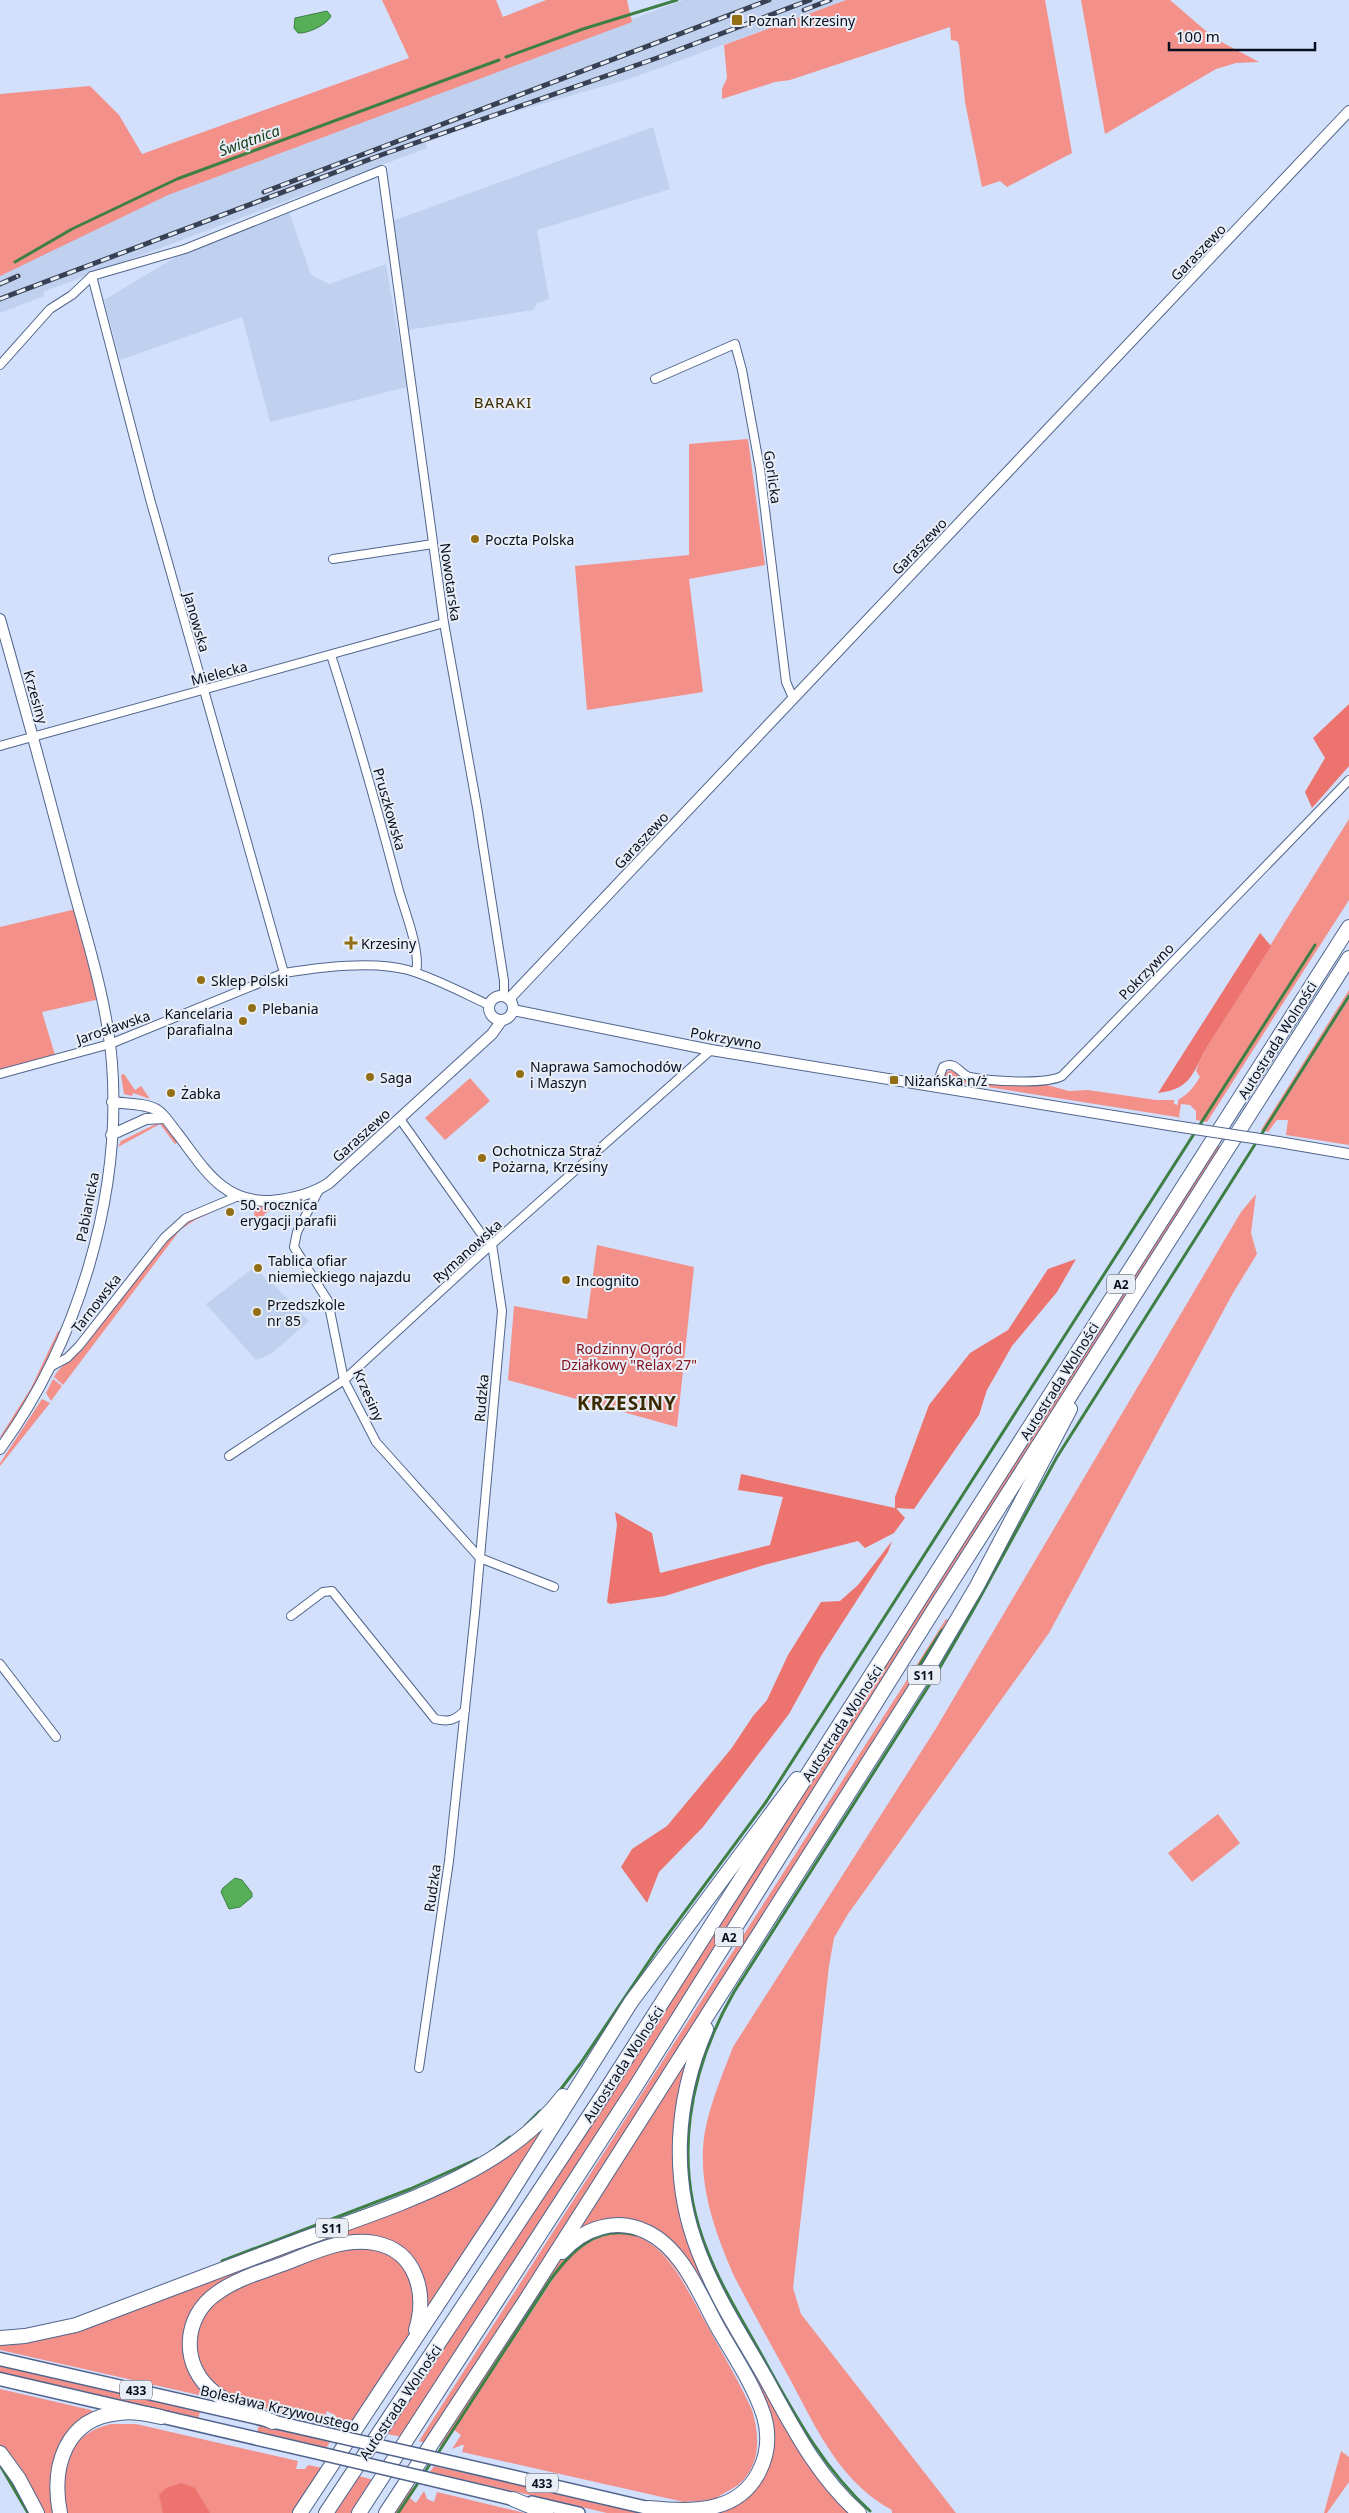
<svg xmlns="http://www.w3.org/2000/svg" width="1349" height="2513" viewBox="0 0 1349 2513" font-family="'Noto Sans',sans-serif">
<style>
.built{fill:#c0d0ef}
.green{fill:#f3908a}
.forest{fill:#ed736f}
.water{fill:#56af56;stroke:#3e7f45}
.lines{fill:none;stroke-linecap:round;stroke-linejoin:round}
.stream{stroke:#3e7f45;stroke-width:3}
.minor-casing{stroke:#51658c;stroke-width:10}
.tertiary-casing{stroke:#51658c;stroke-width:12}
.secondary-casing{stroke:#51658c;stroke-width:14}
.trunk-casing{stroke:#51658c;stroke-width:15}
.motorway-casing{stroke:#51658c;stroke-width:16}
.minor{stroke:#fff;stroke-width:8}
.tertiary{stroke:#fff;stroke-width:10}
.secondary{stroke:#fff;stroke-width:11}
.trunk{stroke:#fff;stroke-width:12}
.motorway{stroke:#fff;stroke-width:14}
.rail-casing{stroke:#384153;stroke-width:5}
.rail{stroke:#e8edf6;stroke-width:3;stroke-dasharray:9;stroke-linecap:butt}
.tertiary-bridge-casing{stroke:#51658c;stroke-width:12;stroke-linecap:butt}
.trunk-bridge-casing{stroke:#51658c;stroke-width:15;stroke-linecap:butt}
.tertiary-bridge{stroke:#fff;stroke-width:10}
.trunk-bridge{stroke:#fff;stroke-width:12}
.poi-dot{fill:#926e15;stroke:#e8edf6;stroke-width:2}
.labels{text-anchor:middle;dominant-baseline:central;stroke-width:4;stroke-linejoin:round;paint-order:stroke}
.shield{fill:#e8edf6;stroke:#4a515e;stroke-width:1}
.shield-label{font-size:12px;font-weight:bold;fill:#070e1d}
.poi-label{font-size:14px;fill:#070e1d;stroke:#e8edf6;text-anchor:start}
.street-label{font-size:14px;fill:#070e1d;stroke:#e8edf6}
.park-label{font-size:14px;fill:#82111b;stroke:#e8edf6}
.water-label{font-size:15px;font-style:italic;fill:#173a17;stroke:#e8edf6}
.neighbourhood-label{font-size:15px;letter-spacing:1px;fill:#3b2900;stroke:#e8edf6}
.district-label{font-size:19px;font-weight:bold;letter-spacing:1px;fill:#3b2900;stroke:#e8edf6}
</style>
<rect width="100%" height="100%" fill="#d2e0fc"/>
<g class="built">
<path d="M683,0H846L629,79L497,117L425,142L427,148L43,292L44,296L0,313V273L162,196Z"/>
<path d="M653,127L670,189L537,230L549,299L537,303L533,310L408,330L392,221Z"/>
<path d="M288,209L311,275L329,284L386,264L407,387L270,422L242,317L120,360L104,300L189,249Z"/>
<path d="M256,1266L267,1281L269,1280L309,1321L271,1354L256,1360L206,1304Z"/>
</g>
<g class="green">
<path d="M382,0H496L503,17L546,0H627L632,22L168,195L0,276V94L90,86L119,115L142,154L409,58Z"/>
<path d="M846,0H1045L1072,153L1007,187L1000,181L982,187L965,102L959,45L957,41L951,40L950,27L790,80L775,82L722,99V89L727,78L724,45Z"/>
<path d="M1081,0H1170L1214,38L1259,62L1236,63L1216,69L1105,134Z"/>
<path d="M748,439L765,565L689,579L703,692L587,710L575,566L689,555V444Z"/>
<path d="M1349,819V900L1207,1122L1196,1120V1111L1190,1105L1181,1104L1179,1116L1180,1118L1177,1117L944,1080V1073L951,1070L968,1080L1047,1085L1069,1091L1088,1090L1156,1100H1174V1104L1178,1105V1100C1189,1094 1195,1085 1200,1077L1196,1071L1199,1062L1207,1047Z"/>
<path d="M76,909L100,999L42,1012L55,1055L0,1071V927Z"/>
<path d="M1349,990V994L1263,1131L1261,1130Z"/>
<path d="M1349,999V1145L1286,1135L1288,1120H1277L1268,1132L1265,1131Z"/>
<path d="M124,1074L135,1090L141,1086L150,1099L133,1093L132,1096L124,1094L121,1075Z"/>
<path d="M470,1078L490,1101L445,1140L425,1118Z"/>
<path d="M156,1124H163L178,1142L175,1144L160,1124L118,1147L121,1141Z"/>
<path d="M1217,1145L1221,1147L883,1678L627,2089L402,2437L387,2434L632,2061Z"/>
<path d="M1256,1194L1251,1233L1257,1254L1233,1293L1049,1633L848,1914L834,1938L829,1966L793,2288L801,2314L956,2513H892V2510C841,2483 817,2430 791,2381C772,2347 753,2312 735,2278C714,2231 695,2177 706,2126C712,2099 723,2073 733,2047L935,1730L1241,1212Z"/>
<path d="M302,1202L305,1206L269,1210L258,1221L254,1218L255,1206L267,1207Z"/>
<path d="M230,1204L195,1220L180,1230L63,1385L54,1377C59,1366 72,1361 80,1351L171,1236L194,1218Z"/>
<path d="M597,1245L694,1267L677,1427L508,1380L514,1306L587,1319Z"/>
<path d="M58,1331L61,1333L39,1379L3,1438L0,1437L31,1388Z"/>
<path d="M53,1379L62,1386L51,1401L46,1393Z"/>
<path d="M42,1399L50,1403L0,1466V1463Z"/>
<path d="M946,1619L950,1621L426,2443L419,2441Z"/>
<path d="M1218,1814L1240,1843L1192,1882L1168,1853Z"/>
<path d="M693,2043L677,2115L702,2270L854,2513H719L729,2508L773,2442L677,2248L601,2221L579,2230Z"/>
<path d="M550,2122L426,2310L425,2285L374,2237L203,2298L190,2373L204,2394L203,2396L0,2350V2344L24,2342L444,2188Z"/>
<path d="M630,2230L660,2245L680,2270L749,2392L762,2429L759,2460L745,2483L724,2499L684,2502L462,2452L464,2445H462L452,2449L461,2435L454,2430L561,2267C590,2232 632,2218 665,2257C682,2277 694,2302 707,2325C722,2353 739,2381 752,2410C760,2437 761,2465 738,2485C732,2490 720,2494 716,2499C742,2491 761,2467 760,2439C759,2403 734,2370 717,2339C681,2276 638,2177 560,2266L441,2446H438L561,2259L571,2248L603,2231Z"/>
<path d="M350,2247C359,2248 369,2246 377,2249C418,2260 421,2306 407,2339L351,2426L337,2423L336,2416L327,2411L323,2421C291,2413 250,2409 222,2391C206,2381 194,2362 196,2343C197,2329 201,2316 211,2305C230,2284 320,2254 350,2247Z"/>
<path d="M0,2366L200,2412L198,2419L0,2374Z"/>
<path d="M0,2389L91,2410L94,2413L75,2428L55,2513H41L12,2461L0,2446Z"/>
<path d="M111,2424H136L298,2461L296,2469H305L308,2465L323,2468L293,2513H66C58,2472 66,2434 111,2424Z"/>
<path d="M259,2425L330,2442L326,2448L257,2432Z"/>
<path d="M1341,2451L1349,2457V2482L1327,2513H1324Z"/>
<path d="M434,2466L619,2508L640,2513H607L430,2472Z"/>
<path d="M359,2476L374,2480L352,2513H334Z"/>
<path d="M410,2488L415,2489L410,2498L416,2503L424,2491L427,2499L434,2502L437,2492L525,2513H393Z"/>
</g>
<g class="forest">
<path d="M1349,704V766L1312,808L1305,792L1325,758L1313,738Z"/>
<path d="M1260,933L1271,946L1207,1047C1192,1073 1192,1089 1158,1093Z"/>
<path d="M1076,1259L1057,1292L1012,1346L987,1390L979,1415L914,1509L896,1508L905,1518L894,1533L865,1548L858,1541L764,1565L665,1596L610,1604L607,1602L617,1525L615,1512L652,1533L660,1573L770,1545L783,1497L738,1490L741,1474L895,1508V1497L929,1405L970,1353L1008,1330L1048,1269Z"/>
<path d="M892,1541L888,1552L821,1656L789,1714L703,1827L659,1872L647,1903L621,1867L632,1849L667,1826L731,1749L753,1716L767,1700L788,1655L821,1602L840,1601L858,1585Z"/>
<path d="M181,2483L195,2488L210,2513H163L159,2495L166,2488Z"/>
</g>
<g class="water">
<path d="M327,11L331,16C327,25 307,34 298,33L294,28L295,18Z"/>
<path d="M235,1878L242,1880L252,1893V1897L240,1907L229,1909L221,1892L223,1888Z"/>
</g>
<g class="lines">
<g class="stream">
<path d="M506,57L583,29L677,0"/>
<path d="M15,262L72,229L177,179L499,60"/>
<path d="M910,1680L942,1630"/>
<path d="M557,2094L580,2064L658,1948L766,1802L1315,945"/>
<path d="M525,2126L540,2111"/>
<path d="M497,2147L510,2137"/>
<path d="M222,2261L410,2189L477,2159"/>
<path d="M436,2456L551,2279C572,2250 597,2225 636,2235"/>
<path d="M0,2465L28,2513"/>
<path d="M423,2475L432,2461"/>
<path d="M870,2511C824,2469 796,2417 766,2363C746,2326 722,2289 707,2250C672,2163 688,2072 734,1992L935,1676L972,1612L1057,1457L1349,996"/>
<path d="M398,2513L420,2480"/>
</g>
<g class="minor-casing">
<g id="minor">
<path d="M92,276L150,499L284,973"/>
<path d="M0,365L50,309L72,295L92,276L185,249L382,170L444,623L477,807L504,981V996"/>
<path d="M655,379L735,344L742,370L760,469L786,682L793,698"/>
<path d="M333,559L433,544"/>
<path d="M331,655C356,733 378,811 399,891C405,912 421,952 416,972"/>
<path d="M0,746L444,623"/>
<path d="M0,1074L110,1044L284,973C320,967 372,960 408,970C435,978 463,993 489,1005"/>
<path d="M936,1087L943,1067C956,1060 959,1074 970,1077C989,1081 1045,1085 1062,1076L1349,780"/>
<path d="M400,1119L480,1232L492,1244L502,1311L475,1613L449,1861L419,2068"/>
<path d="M319,1190L297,1232L294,1247L328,1301L344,1380L376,1442L480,1558L554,1587"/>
<path d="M50,1367L67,1358L79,1346L164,1238L186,1218L236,1197"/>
<path d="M229,1456L344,1380L492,1244L711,1050"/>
<path d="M291,1616L323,1592L332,1591L435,1719C448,1722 455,1721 465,1710"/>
<path d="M0,1664L56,1737"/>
</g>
</g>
<g class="tertiary-casing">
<g id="tertiary">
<path d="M0,619C25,707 49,796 72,884C88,943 107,1002 112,1063C122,1196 78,1342 0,1449"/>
<circle cx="501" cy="1008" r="12"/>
<path d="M509,999L1349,111"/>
<path d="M513,1010L711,1050L1175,1126"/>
<path d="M112,1102C126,1104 145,1103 157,1110C165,1115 171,1126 177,1133C204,1168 222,1203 271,1201C292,1199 311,1195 329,1183L492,1034L502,1020"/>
<path d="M111,1135L146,1119L165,1118"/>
<path d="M1279,1142L1349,1154"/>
</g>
</g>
<g class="secondary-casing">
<path id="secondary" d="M532,2502L579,2513"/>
</g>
<g class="trunk-casing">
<g id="trunk">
<path d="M0,2359L336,2436"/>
<path d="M0,2379L323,2454"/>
<path d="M437,2459L648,2508"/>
<path d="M425,2478L513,2499"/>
</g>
</g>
<g class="motorway-casing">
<g id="motorway">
<path d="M706,2029C675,2100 670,2180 699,2253C716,2297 742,2337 765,2377C792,2426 817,2476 859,2513"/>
<path d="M562,2252C584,2228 616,2217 647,2232C683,2249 700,2296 718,2328C734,2356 754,2385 764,2416C775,2454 756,2496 716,2506C694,2512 670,2510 648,2508"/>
<path d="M0,2338L25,2336L76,2325C149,2297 222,2270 295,2242C386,2208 502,2176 563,2096"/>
<path d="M273,2422C253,2413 232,2406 215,2393C180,2367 182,2317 217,2293C236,2279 261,2272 283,2264C312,2253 343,2237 375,2243C417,2251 427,2294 416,2330"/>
<path d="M0,2453L19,2479L37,2513"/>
<path d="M513,2499L546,2513"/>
<path d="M60,2513C51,2467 65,2418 119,2413C133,2411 147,2414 161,2417"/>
<path d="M300,2513L502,2207L631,2002L797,1779"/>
<path d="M326,2513L601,2098L1349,927"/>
<path d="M359,2513L636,2086L935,1608L1349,958"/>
<path d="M386,2513L524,2303L931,1664L977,1586L1070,1409"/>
</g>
</g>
<use href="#minor" class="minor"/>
<use href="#tertiary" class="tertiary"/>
<use href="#secondary" class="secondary"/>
<use href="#trunk" class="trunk"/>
<use href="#motorway" class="motorway"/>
<g class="rail-casing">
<g id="rail">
<path d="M804,10L830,0"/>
<path d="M264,192L769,0"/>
<path d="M0,284L18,276"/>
<path d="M0,299L381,155L657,58L810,0"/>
</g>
</g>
<use href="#rail" class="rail"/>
<g class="tertiary-bridge-casing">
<path id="tertiary-bridge" d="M1175,1126L1279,1142"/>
</g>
<g class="trunk-bridge-casing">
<g id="trunk-bridge">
<path d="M336,2436L437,2459"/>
<path d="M323,2454L425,2478"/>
</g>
</g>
<use href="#tertiary-bridge" class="tertiary-bridge"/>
<use href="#trunk-bridge" class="trunk-bridge"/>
</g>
<g class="poi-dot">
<rect x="731" y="14" width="12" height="12" rx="2.5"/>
<circle cx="475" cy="539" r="5"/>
<path d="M348.5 935.5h5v5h5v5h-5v5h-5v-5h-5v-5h5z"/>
<circle cx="201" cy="980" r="5"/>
<circle cx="252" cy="1008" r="5"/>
<circle cx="243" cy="1021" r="5"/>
<circle cx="520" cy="1074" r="5"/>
<circle cx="370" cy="1077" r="5"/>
<rect x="889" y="1075" width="10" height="10" rx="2.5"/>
<circle cx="171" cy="1093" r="5"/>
<circle cx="482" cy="1158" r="5"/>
<circle cx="230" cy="1212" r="5"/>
<circle cx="258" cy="1268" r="5"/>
<circle cx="566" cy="1280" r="5"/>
<circle cx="257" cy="1312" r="5"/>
</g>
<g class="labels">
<g class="shield">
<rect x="1107" y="1274.5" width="28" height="19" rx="4"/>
<rect x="908" y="1665.5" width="32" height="19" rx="4"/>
<rect x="715" y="1927.5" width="28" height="19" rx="4"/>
<rect x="316" y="2218.5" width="32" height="19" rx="4"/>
<rect x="120" y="2380.5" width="32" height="19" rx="4"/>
<rect x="526" y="2473.5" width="32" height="19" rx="4"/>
</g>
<g class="shield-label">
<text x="1121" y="1284">A2</text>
<text x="924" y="1675">S11</text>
<text x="729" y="1937">A2</text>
<text x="332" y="2228">S11</text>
<text x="136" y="2390">433</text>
<text x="542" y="2483">433</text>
</g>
<g class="poi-label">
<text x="748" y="20">Poznań Krzesiny</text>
<text x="485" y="539">Poczta Polska</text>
<text x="361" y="943">Krzesiny</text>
<text x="211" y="980">Sklep Polski</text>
<text x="262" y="1008">Plebania</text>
<text x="233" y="1013" text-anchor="end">Kancelaria<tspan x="233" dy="16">parafialna</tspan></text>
<text x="530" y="1066">Naprawa Samochodów<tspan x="530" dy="16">i Maszyn</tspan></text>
<text x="380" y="1077">Saga</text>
<text x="904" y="1080">Niżańska n/ż</text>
<text x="181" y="1093">Żabka</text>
<text x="492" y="1150">Ochotnicza Straż<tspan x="492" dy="16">Pożarna, Krzesiny</tspan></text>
<text x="240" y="1204">50. rocznica<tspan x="240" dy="16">erygacji parafii</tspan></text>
<text x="268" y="1260">Tablica ofiar<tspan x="268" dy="16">niemieckiego najazdu</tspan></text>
<text x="576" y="1280">Incognito</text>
<text x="267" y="1304">Przedszkole<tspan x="267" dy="16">nr 85</tspan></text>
</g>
<g class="street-label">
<text transform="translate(1198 252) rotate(-46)">Garaszewo</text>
<text transform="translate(773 477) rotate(82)">Gorlicka</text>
<text transform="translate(919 546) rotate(-46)">Garaszewo</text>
<text transform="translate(451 582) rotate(82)">Nowotarska</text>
<text transform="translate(197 622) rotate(74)">Janowska</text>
<text transform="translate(219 673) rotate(-15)">Mielecka</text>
<text transform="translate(36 697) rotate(74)">Krzesiny</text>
<text transform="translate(390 809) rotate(74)">Pruszkowska</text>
<text transform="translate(641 840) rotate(-47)">Garaszewo</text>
<text transform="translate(1146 971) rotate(-46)">Pokrzywno</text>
<text transform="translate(113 1027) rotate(-19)">Jarosławska</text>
<text transform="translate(726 1038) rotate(10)">Pokrzywno</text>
<text transform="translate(1277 1040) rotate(-58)">Autostrada Wolności</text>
<text transform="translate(361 1135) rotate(-42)">Garaszewo</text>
<text transform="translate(87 1207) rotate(-79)">Pabianicka</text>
<text transform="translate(467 1251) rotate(-42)">Rymanowska</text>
<text transform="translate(96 1303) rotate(-52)">Tarnowska</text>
<text transform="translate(1059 1381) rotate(-58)">Autostrada Wolności</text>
<text transform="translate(369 1395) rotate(66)">Krzesiny</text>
<text transform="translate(481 1398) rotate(-85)">Rudzka</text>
<text transform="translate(842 1723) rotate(-57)">Autostrada Wolności</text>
<text transform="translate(432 1888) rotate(-82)">Rudzka</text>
<text transform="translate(623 2064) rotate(-57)">Autostrada Wolności</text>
<text transform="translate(400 2402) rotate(-56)">Autostrada Wolności</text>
<text transform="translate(280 2408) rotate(13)">Bolesława Krzywoustego</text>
</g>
<g class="park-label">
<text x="629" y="1348">Rodzinny Ogród<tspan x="629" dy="16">Działkowy "Relax 27"</tspan></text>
</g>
<g class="water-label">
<text transform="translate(249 140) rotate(-20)">Świątnica</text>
</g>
<g class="neighbourhood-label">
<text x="503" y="402">BARAKI</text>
</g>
<g class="district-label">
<text x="627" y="1403">KRZESINY</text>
</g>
</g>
<path d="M1169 42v8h146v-8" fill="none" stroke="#070e1d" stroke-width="2.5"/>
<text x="1176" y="42" font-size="15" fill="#070e1d" stroke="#e8edf6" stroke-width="4" paint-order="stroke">100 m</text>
</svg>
